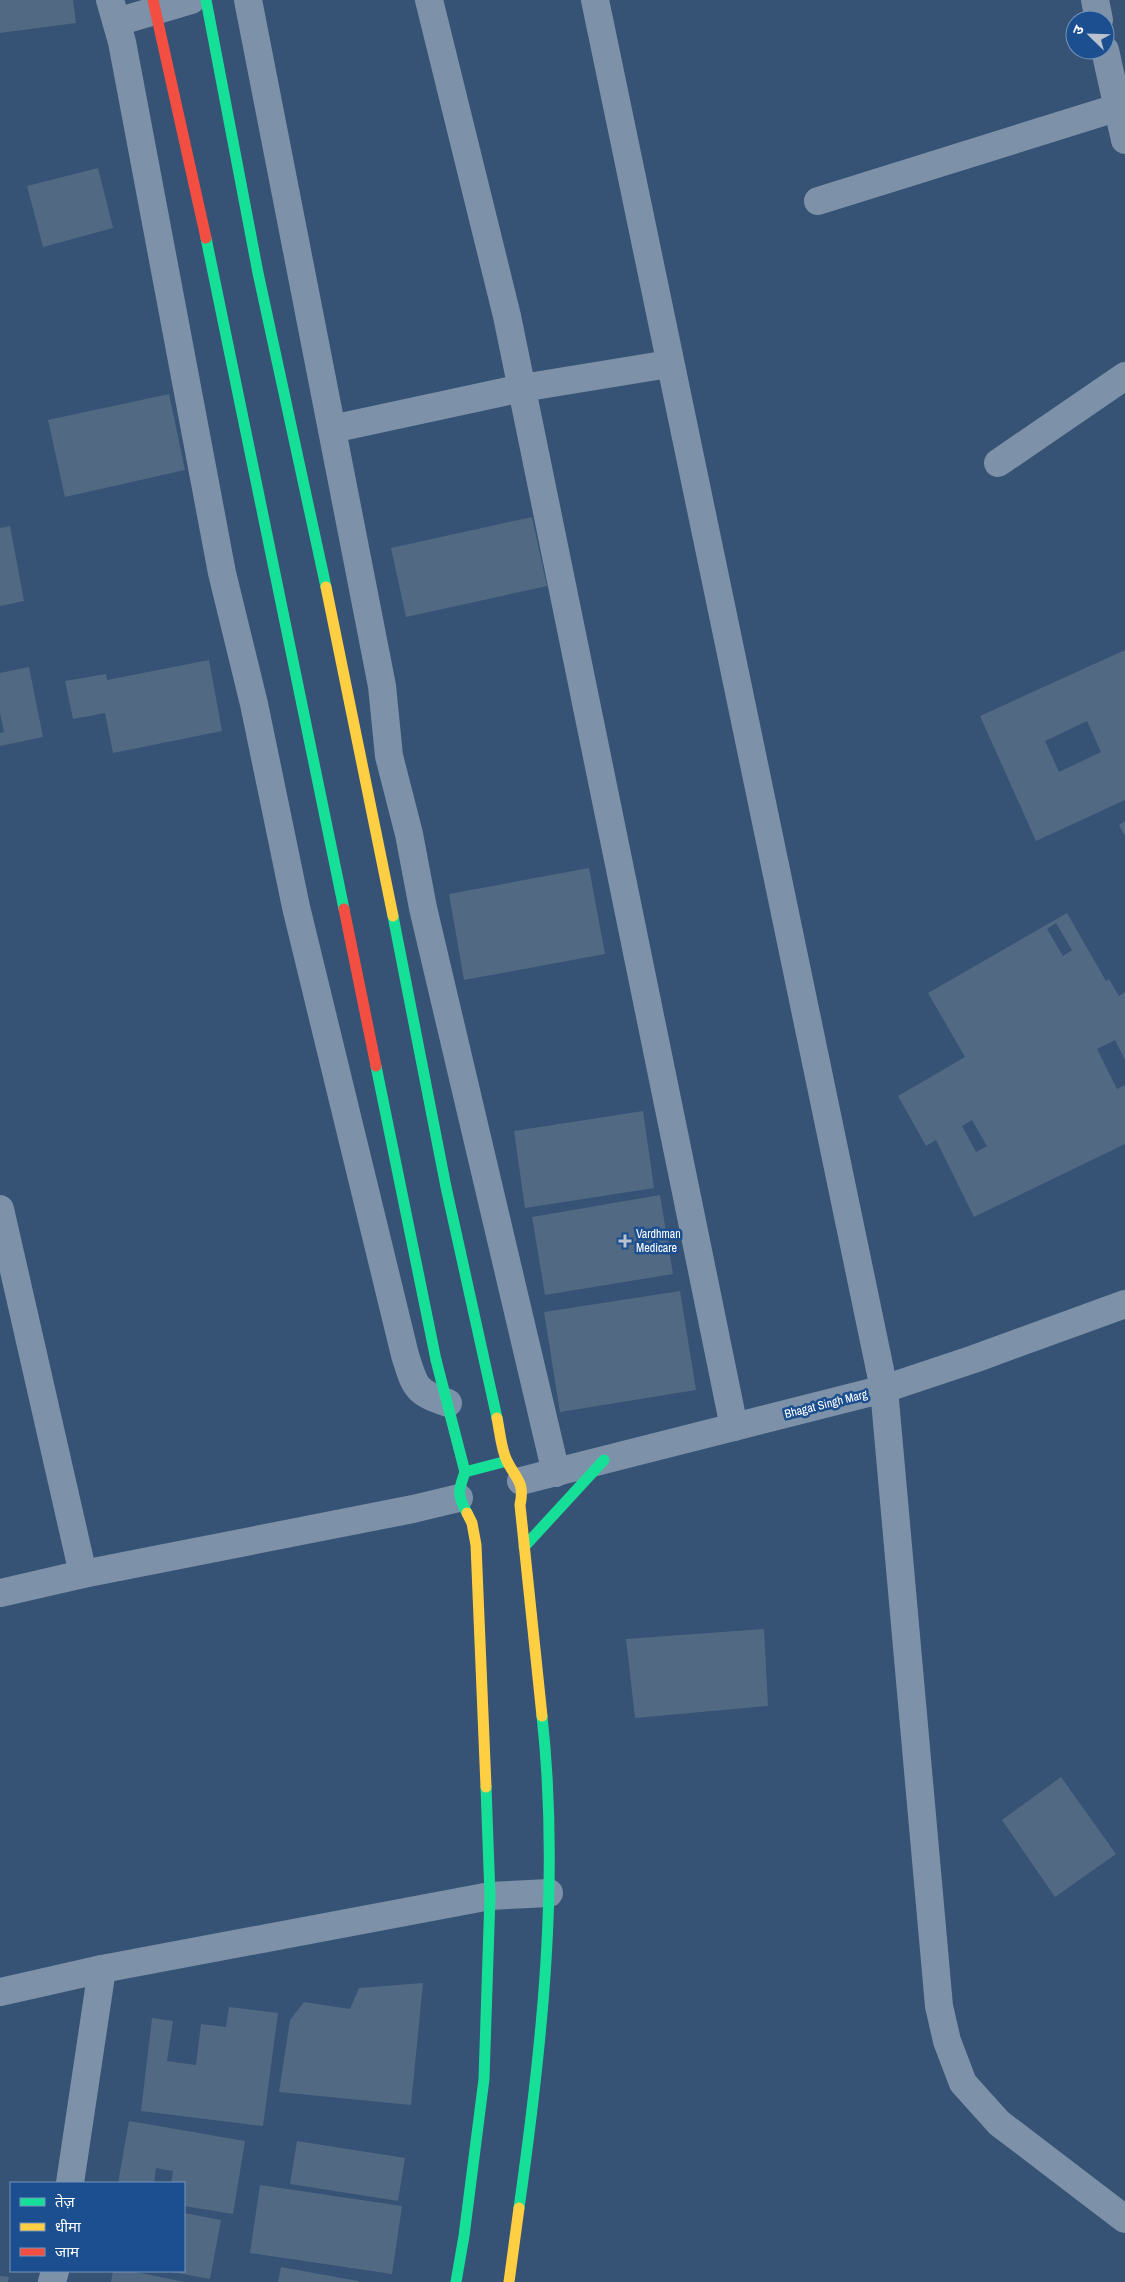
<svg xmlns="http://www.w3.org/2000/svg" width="1125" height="2282" viewBox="0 0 1125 2282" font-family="'Archivo Narrow','Noto Sans Devanagari',sans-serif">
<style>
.building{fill:#526984;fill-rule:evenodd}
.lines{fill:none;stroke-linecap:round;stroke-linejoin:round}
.street{stroke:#7d92a8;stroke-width:28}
.fast{stroke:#16e098;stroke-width:11}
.slow{stroke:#ffcf43;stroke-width:11}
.fast-bridge{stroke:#16e098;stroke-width:11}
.jam-bridge{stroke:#f24e42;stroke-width:11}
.poi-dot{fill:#b9c2ce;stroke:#1b4f8f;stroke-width:2}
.labels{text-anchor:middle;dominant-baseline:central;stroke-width:5;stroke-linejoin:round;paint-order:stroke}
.poi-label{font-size:12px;fill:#fff;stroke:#1b4f8f;text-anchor:start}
.street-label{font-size:12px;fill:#fff;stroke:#1b4f8f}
</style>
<rect width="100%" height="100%" fill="#365274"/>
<g class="building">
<path d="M0,0H73L76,23L0,33Z"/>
<path d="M98,168L113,228L43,247L27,186Z"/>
<path d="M169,394L185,470L65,497L48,420Z"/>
<path d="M532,517L547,586L406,617L391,548Z"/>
<path d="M10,526L24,601L0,606V528Z"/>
<path d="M1125,650V800L1036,841L980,716ZM1087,721L1101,752L1059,772L1045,741Z"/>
<path d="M209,660L222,731L113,753L105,713L73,719L65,681L106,674L107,680Z"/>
<path d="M29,667L43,737L0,746V733L4,732L0,713V673Z"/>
<path d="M1125,821V836L1119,825Z"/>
<path d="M589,868L605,954L464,980L449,894Z"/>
<path d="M1067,913L1106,981L1109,979L1119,996L1125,992V1060L1115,1040L1097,1049L1117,1089L1125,1085V1144L974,1217L936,1140L926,1146L898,1096L965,1057L928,993ZM1056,923L1072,950L1063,956L1047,929ZM972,1120L987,1146L976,1152L962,1126Z"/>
<path d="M643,1111L654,1188L525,1208L514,1131Z"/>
<path d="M660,1195L673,1274L545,1295L532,1217Z"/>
<path d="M680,1291L696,1390L560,1412L544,1312Z"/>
<path d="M764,1629L768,1706L635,1718L626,1639Z"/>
<path d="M1061,1777L1116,1854L1055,1897L1002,1820Z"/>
<path d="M423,1983L411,2105L279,2092L290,2020L304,2002L350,2009L359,1988Z"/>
<path d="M229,2007L278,2013L263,2126L141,2111L152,2018L173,2021L167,2061L196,2065L201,2024L226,2027Z"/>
<path d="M129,2121L245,2141L233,2214L184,2206V2183H171L173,2171L156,2168L154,2183H118Z"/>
<path d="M297,2141L405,2158L398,2201L290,2184Z"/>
<path d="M260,2185L402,2206L392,2274L250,2253Z"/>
<path d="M184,2213L221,2220L210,2279L172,2272L184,2271Z"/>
<path d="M281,2267L358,2281V2282H278Z"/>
<path d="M113,2271H131L184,2282H111Z"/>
<path d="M0,2276L9,2277L8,2282H0Z"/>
</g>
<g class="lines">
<g class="street">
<path d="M110,0L122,42L222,573L254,704L296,907L405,1355C415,1387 415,1392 448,1403"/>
<path d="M248,0L382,686L389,756L409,834L423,908L556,1473"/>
<path d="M429,0L507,316L734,1427"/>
<path d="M595,0L884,1389L939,2006L947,2041L963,2083L999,2123L1125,2219"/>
<path d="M1095,0L1099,20"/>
<path d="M117,22L191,0"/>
<path d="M1105,50L1125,140"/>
<path d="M818,201L1116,108"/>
<path d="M332,429L522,388L669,364"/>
<path d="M998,463L1125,376"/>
<path d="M0,1209L83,1574"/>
<path d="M521,1481L884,1389L974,1359L1125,1304"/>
<path d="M0,1593L83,1574L413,1509L459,1498"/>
<path d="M0,1992L102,1969L490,1896L549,1893"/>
<path d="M70,2183L102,1969"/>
<path d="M52,2282L55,2271"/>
</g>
<g class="fast">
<path d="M206,0L258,273L326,587"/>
<path d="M393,916L446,1187L497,1418"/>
<path d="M436,1360L465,1472"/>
<path d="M467,1513C457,1495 458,1491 465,1472L507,1461"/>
<path d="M524,1547L604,1460"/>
<path d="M519,2208C542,2046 560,1880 542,1716"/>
<path d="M456,2282L464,2236L484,2079L490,1896L486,1787"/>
</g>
<g class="slow">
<path d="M326,587L393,916"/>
<path d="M497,1418C500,1432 501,1449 507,1461C516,1479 525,1482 520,1505L542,1716"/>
<path d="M467,1513L472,1523L476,1545L486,1787"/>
<path d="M509,2282L519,2208"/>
</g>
<g class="fast-bridge">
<path d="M206,238L344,909"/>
<path d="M376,1066L436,1360"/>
</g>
<g class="jam-bridge">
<path d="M153,0L206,238"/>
<path d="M344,909L376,1066"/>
</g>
</g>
<path class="poi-dot" d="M622.5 1233.5h5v5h5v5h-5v5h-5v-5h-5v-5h5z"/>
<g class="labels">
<g class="poi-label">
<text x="636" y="1234">Vardhman<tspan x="636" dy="14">Medicare</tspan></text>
</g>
<g class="street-label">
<text transform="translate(826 1404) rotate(-14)">Bhagat Singh Marg</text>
</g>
</g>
<rect x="10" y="2182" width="175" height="90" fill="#1b4f8f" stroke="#7695bc"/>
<rect x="20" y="2198" width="25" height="8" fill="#16e098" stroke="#7695bc"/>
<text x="55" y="2207" font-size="15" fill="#ffffff">तेज़</text>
<rect x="20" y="2223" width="25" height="8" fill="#ffcf43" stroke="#7695bc"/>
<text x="55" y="2232" font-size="15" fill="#ffffff">धीमा</text>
<rect x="20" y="2248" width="25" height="8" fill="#f24e42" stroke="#7695bc"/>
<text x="55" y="2257" font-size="15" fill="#ffffff">जाम</text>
<g transform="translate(1090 35) rotate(293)"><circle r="24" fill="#1b4f8f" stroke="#7695bc"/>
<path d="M0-4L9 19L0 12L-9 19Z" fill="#b9c2ce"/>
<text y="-8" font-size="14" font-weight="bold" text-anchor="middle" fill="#ffffff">उ</text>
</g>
</svg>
